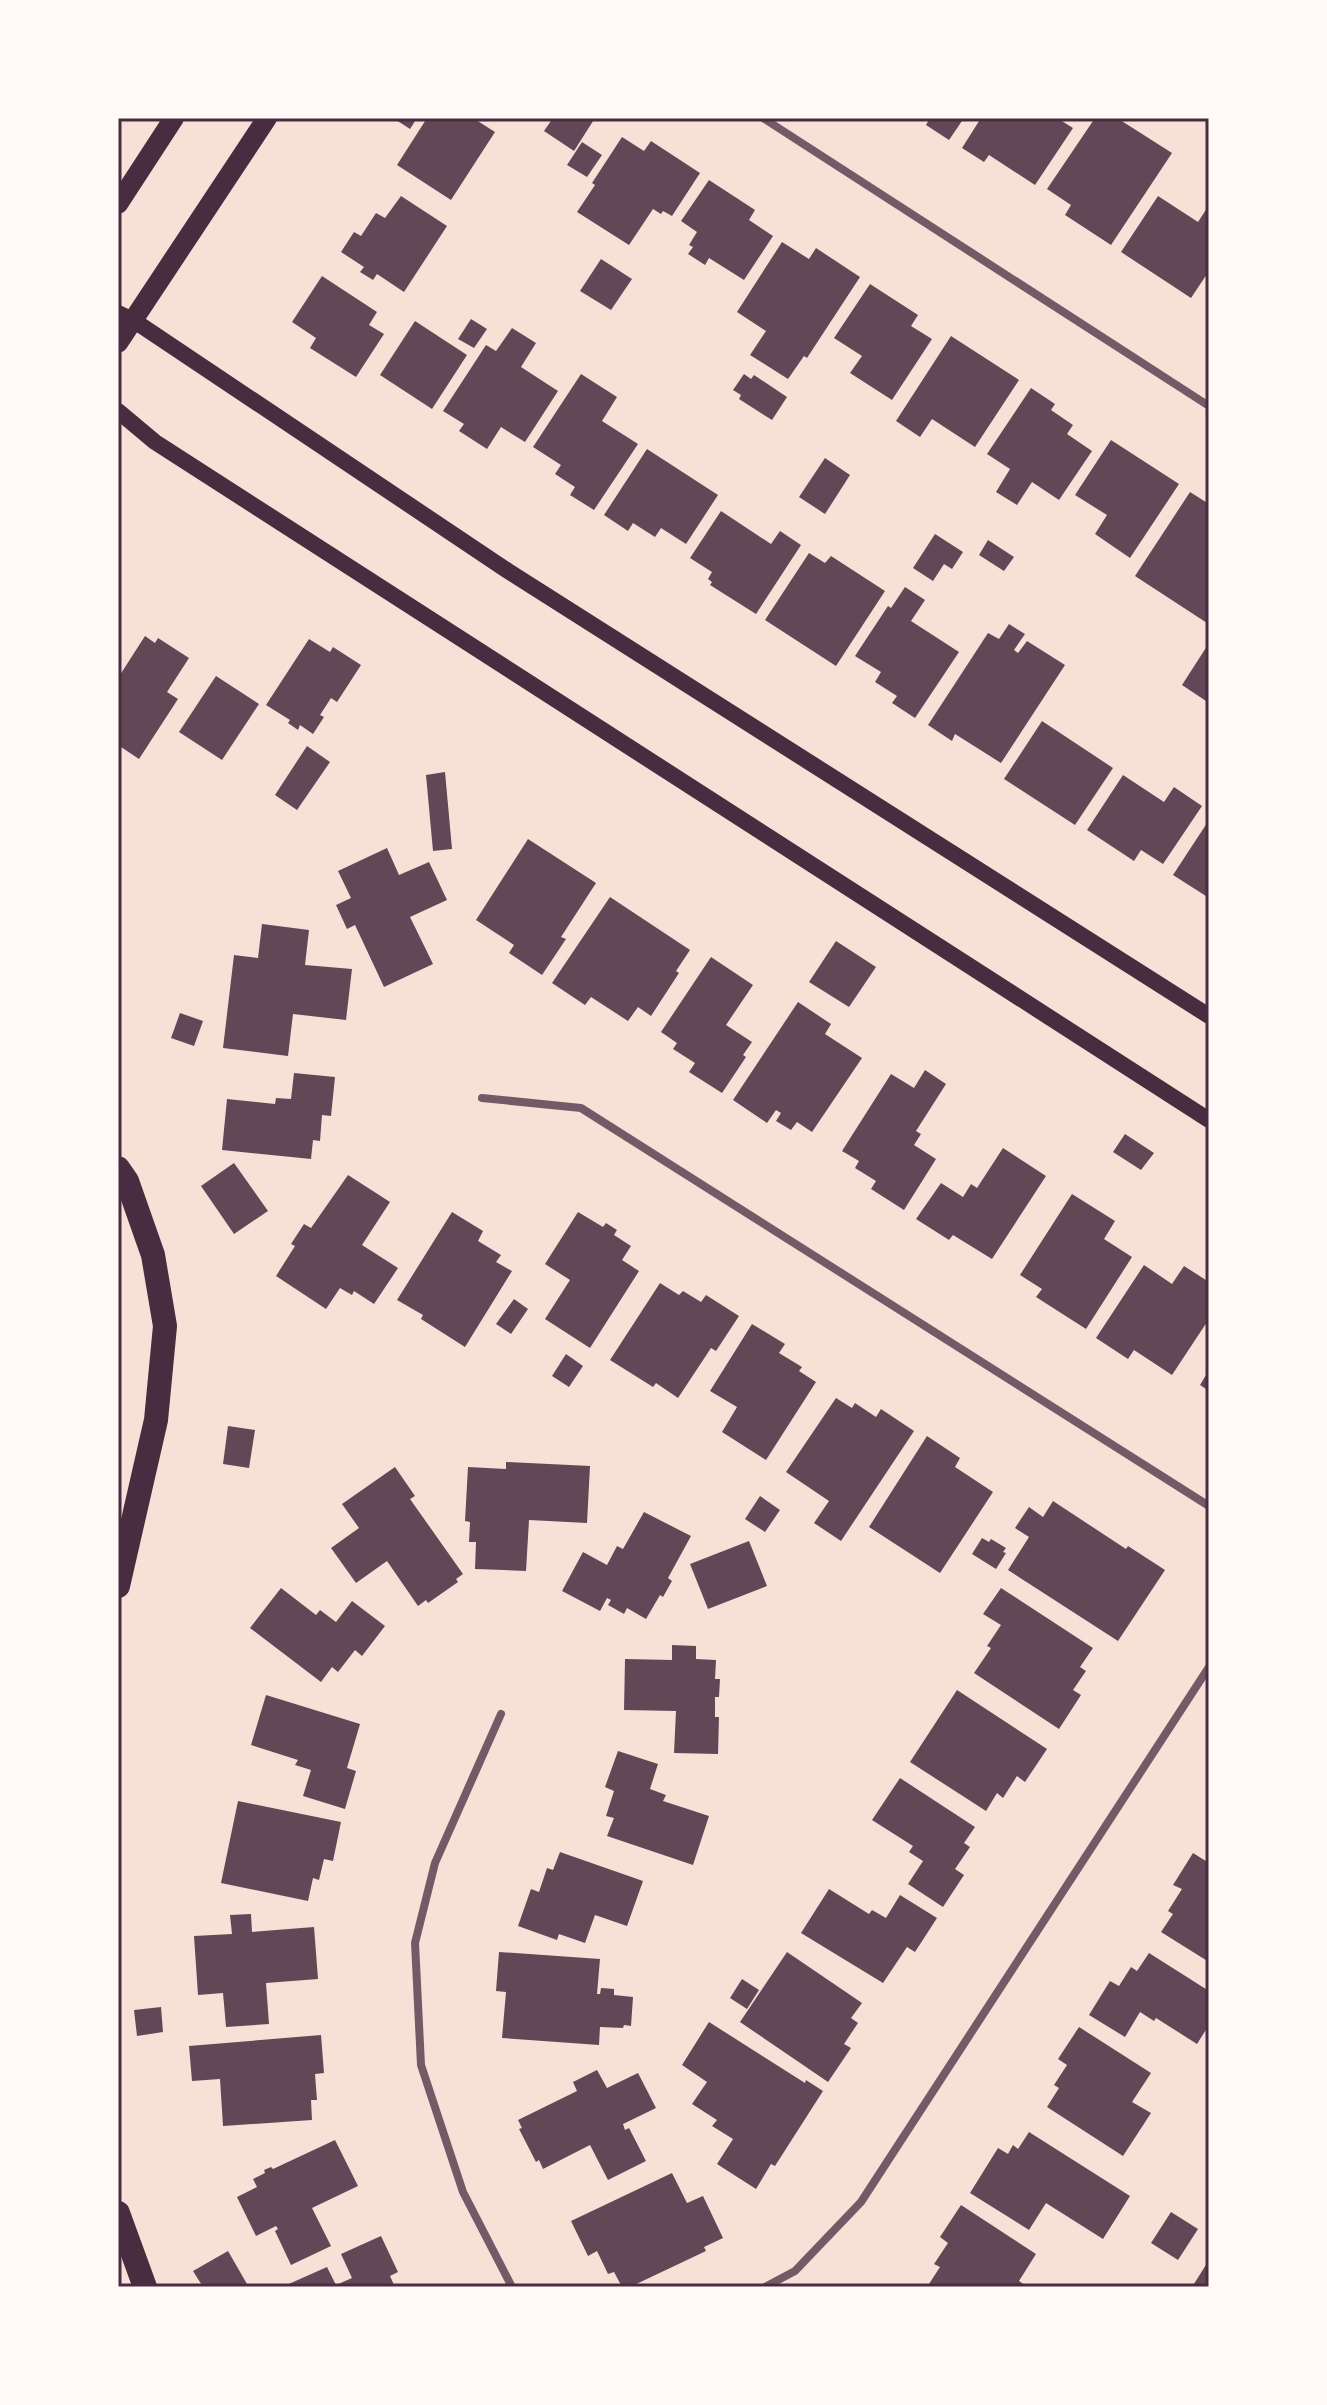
<svg xmlns="http://www.w3.org/2000/svg" width="1327" height="2405" viewBox="0 0 1327 2405" font-family="Merriweather,serif">
<style>
.building{fill:#644757}
.lines{fill:none;stroke-linecap:round;stroke-linejoin:round}
.minor{stroke:#755966;stroke-width:8}
.secondary{stroke:#4a2c40;stroke-width:16}
.primary{stroke:#4a2c40;stroke-width:20}
.motorway{stroke:#4a2c40;stroke-width:24}
.neatline{fill:none;stroke:#4a2c40;stroke-width:3}
</style>
<rect width="100%" height="100%" fill="#f7e1d7"/>
<g class="building">
<path d="M393,118H417L410,129Z"/>
<path d="M427,118H473L495,132L451,200L397,165Z"/>
<path d="M553,118H595L574,151L544,131Z"/>
<path d="M930,118H964L949,140L926,125Z"/>
<path d="M981,118H1057L1073,128L1035,185L989,155L984,162L962,148Z"/>
<path d="M1095,118H1117L1172,153L1111,245L1065,215L1071,205L1047,189Z"/>
<path d="M622,137L644,151L651,141L700,173L672,216L663,211L661,214L653,209L629,245L577,212L595,185L592,183Z"/>
<path d="M582,142L602,155L587,177L567,165Z"/>
<path d="M709,180L755,210L749,220L773,236L744,280L709,258L705,265L688,254L693,247L689,245L697,232L681,221Z"/>
<path d="M401,196L447,226L404,292L377,274L373,280L360,272L364,267L341,252L354,232L361,236L376,213L385,218Z"/>
<path d="M1158,196L1198,222L1209,205V271L1191,298L1121,252Z"/>
<path d="M782,242L809,259L816,248L860,277L807,358L804,356L788,379L750,355L766,331L737,312Z"/>
<path d="M601,259L632,279L611,310L580,291Z"/>
<path d="M322,276L377,312L369,325L384,334L356,377L310,348L316,338L292,322Z"/>
<path d="M870,284L918,315L911,326L932,339L892,400L850,373L862,356L834,338Z"/>
<path d="M471,319L487,329L474,348L458,339Z"/>
<path d="M415,321L467,355L432,409L380,375Z"/>
<path d="M512,328L536,343L521,367L558,391L525,442L501,427L487,449L459,431L464,424L443,411L486,345L496,351Z"/>
<path d="M951,336L1019,380L975,447L932,419L920,437L896,421Z"/>
<path d="M581,374L617,397L602,421L638,444L594,510L570,495L575,487L555,474L561,465L533,447Z"/>
<path d="M744,374L751,379L754,375L787,397L772,420L739,399L741,395L733,390Z"/>
<path d="M1031,388L1055,404L1051,410L1073,425L1067,434L1092,451L1059,500L1032,482L1017,505L996,492L1010,469L987,454Z"/>
<path d="M1111,440L1179,484L1130,558L1095,534L1107,515L1075,495Z"/>
<path d="M647,449L718,495L686,544L661,528L655,537L633,523L628,531L604,515Z"/>
<path d="M825,458L850,475L825,514L799,497Z"/>
<path d="M1190,492L1209,504V620L1207,623L1135,576Z"/>
<path d="M721,511L771,544L780,531L801,545L756,614L710,585L712,582L708,579L712,572L690,558Z"/>
<path d="M935,534L963,552L952,569L944,564L933,581L913,568Z"/>
<path d="M988,540L1014,557L1004,571L979,555Z"/>
<path d="M809,553L825,563L831,556L885,591L836,666L765,620Z"/>
<path d="M905,587L925,600L911,621L959,652L915,718L892,703L897,696L875,682L881,672L855,656L888,606L891,608Z"/>
<path d="M1009,624L1025,634L1014,650L1018,653L1027,641L1065,665L1001,763L955,734L952,741L928,725L988,633L999,639Z"/>
<path d="M145,636L155,643L158,638L189,658L167,692L178,699L139,759L118,745V678Z"/>
<path d="M309,639L330,652L333,647L361,665L337,702L331,698L320,715L324,717L313,734L300,725L298,730L288,723L290,720L266,705Z"/>
<path d="M1209,643V703L1182,685Z"/>
<path d="M216,676L259,704L222,760L179,732Z"/>
<path d="M1042,721L1113,768L1075,825L1004,779Z"/>
<path d="M307,746L330,762L297,810L275,795Z"/>
<path d="M445,772L452,849L433,851L426,775Z"/>
<path d="M1123,775L1164,802L1174,787L1202,806L1163,864L1141,850L1134,861L1087,830Z"/>
<path d="M1209,820V898L1173,875Z"/>
<path d="M528,839L596,883L561,937L566,939L542,975L509,953L514,945L476,920Z"/>
<path d="M387,848L399,875L429,862L447,900L410,917L433,964L384,987L355,925L347,929L336,905L351,898L338,871Z"/>
<path d="M610,897L690,950L676,971L679,973L651,1016L638,1007L628,1021L591,997L585,1005L552,983Z"/>
<path d="M262,924L309,930L305,965L352,969L346,1020L293,1014L288,1056L223,1048L234,955L258,958Z"/>
<path d="M836,941L876,967L849,1007L809,982Z"/>
<path d="M711,957L753,985L726,1025L752,1042L743,1055L746,1057L722,1093L689,1072L695,1063L673,1049L677,1043L661,1032Z"/>
<path d="M798,1002L831,1024L825,1034L862,1058L812,1132L797,1122L791,1130L776,1121L781,1113L776,1110L767,1123L733,1100Z"/>
<path d="M180,1013L203,1021L194,1046L171,1038Z"/>
<path d="M925,1070L946,1084L916,1131L921,1134L914,1145L936,1159L904,1210L871,1189L876,1181L855,1168L859,1161L842,1151L891,1074L914,1088Z"/>
<path d="M294,1073L335,1077L331,1116L322,1115L320,1141L313,1140L311,1159L222,1150L227,1099L275,1104L276,1098L291,1099Z"/>
<path d="M1125,1134L1154,1153L1141,1170L1113,1152Z"/>
<path d="M1003,1148L1046,1176L992,1259L953,1235L949,1240L916,1219L941,1183L963,1197L971,1184L977,1188Z"/>
<path d="M234,1163L268,1211L234,1234L201,1186Z"/>
<path d="M348,1175L390,1202L362,1245L398,1268L374,1304L354,1291L352,1295L340,1288L326,1309L276,1276L295,1246L291,1244L304,1224L311,1228Z"/>
<path d="M1072,1194L1115,1221L1104,1239L1132,1257L1086,1329L1036,1297L1042,1289L1020,1275Z"/>
<path d="M452,1212L483,1231L478,1241L501,1255L496,1262L512,1271L465,1347L421,1319L423,1315L397,1300Z"/>
<path d="M578,1212L603,1227L606,1223L617,1230L614,1235L631,1246L622,1260L639,1271L590,1348L545,1319L570,1280L545,1264Z"/>
<path d="M1144,1265L1172,1284L1184,1266L1209,1282V1319L1172,1375L1134,1350L1128,1359L1096,1338Z"/>
<path d="M660,1283L679,1295L683,1291L701,1302L706,1295L739,1316L716,1351L711,1348L678,1398L656,1383L653,1387L610,1360Z"/>
<path d="M514,1299L528,1309L511,1334L496,1324Z"/>
<path d="M752,1324L785,1344L779,1353L802,1367L799,1371L816,1382L766,1460L722,1432L737,1407L710,1391Z"/>
<path d="M566,1354L583,1366L569,1387L552,1376Z"/>
<path d="M1209,1370V1391L1200,1385Z"/>
<path d="M836,1398L852,1408L855,1403L876,1417L881,1409L914,1431L841,1541L814,1523L829,1501L786,1472Z"/>
<path d="M228,1426L255,1430L249,1468L223,1464Z"/>
<path d="M927,1436L960,1458L955,1467L993,1492L940,1573L869,1527Z"/>
<path d="M506,1462L590,1466L587,1523L529,1520L526,1571L475,1569L476,1542H469L470,1522L465,1521L468,1467L506,1469Z"/>
<path d="M395,1467L415,1496L410,1499L463,1574L456,1579L458,1582L428,1603L426,1600L418,1606L387,1561L356,1583L331,1548L359,1528L342,1504Z"/>
<path d="M760,1496L780,1510L765,1532L745,1519Z"/>
<path d="M1053,1501L1126,1549L1128,1546L1165,1570L1118,1641L1008,1570L1029,1537L1015,1528L1029,1507L1043,1517Z"/>
<path d="M644,1512L691,1536L668,1578L672,1581L663,1597L660,1595L646,1619L627,1608L624,1614L608,1605L611,1600L607,1598L600,1611L562,1591L583,1552L607,1565L617,1546L623,1549Z"/>
<path d="M982,1538L989,1542L991,1539L1006,1548L1003,1552L1006,1553L996,1569L972,1554Z"/>
<path d="M749,1541L767,1586L708,1609L690,1564Z"/>
<path d="M281,1588L316,1615L320,1610L336,1622L352,1601L385,1626L362,1656L355,1650L338,1672L332,1667L321,1682L250,1628Z"/>
<path d="M1001,1588L1093,1648L1080,1667L1086,1671L1073,1690L1081,1695L1059,1729L974,1673L991,1648L987,1646L1001,1625L983,1614Z"/>
<path d="M672,1645L696,1646V1659L716,1660L715,1679H720L719,1697H715V1717H719L718,1754L674,1753L676,1711L624,1710L625,1659L672,1660Z"/>
<path d="M957,1690L1047,1749L1025,1782L1017,1776L1003,1798L997,1793L986,1811L910,1762Z"/>
<path d="M266,1695L360,1724L347,1768L356,1771L345,1809L303,1796L311,1770L295,1765L298,1760L251,1745Z"/>
<path d="M618,1751L658,1764L650,1789L666,1795L663,1801L709,1816L693,1865L607,1836L614,1818L606,1816L614,1791L605,1787Z"/>
<path d="M900,1778L975,1827L964,1843L970,1847L955,1869L964,1875L943,1907L908,1884L923,1861L909,1852L913,1846L872,1820Z"/>
<path d="M238,1801L341,1822L333,1861L324,1859L319,1880L313,1878L308,1901L221,1883Z"/>
<path d="M560,1852L643,1881L627,1926L595,1915L585,1943L559,1934L557,1940L518,1926L531,1889L539,1892L547,1868L553,1870Z"/>
<path d="M1193,1853L1209,1863V1962L1161,1932L1173,1914L1168,1911L1182,1889L1173,1885Z"/>
<path d="M829,1889L869,1914L872,1910L886,1918L900,1895L937,1918L915,1952L907,1947L883,1983L801,1933Z"/>
<path d="M251,1914L252,1932L314,1927L318,1979L266,1983L269,2024L226,2027L223,1993L198,1995L194,1936L232,1934L230,1915Z"/>
<path d="M499,1952L600,1959L597,1994H600L601,1988L614,1989V1995L633,1997L631,2026L624,2025L623,2028L600,2027L599,2045L502,2038L506,1992L496,1991Z"/>
<path d="M787,1952L862,2003L851,2018L858,2023L844,2044L851,2048L828,2082L740,2022Z"/>
<path d="M1149,1953L1209,1991V2025L1197,2044L1156,2018L1154,2021L1140,2012L1125,2037L1089,2015L1110,1981L1119,1986L1131,1967L1137,1971Z"/>
<path d="M742,1979L759,1990L747,2009L730,1998Z"/>
<path d="M161,2007L163,2032L137,2036L134,2010Z"/>
<path d="M709,2022L805,2083L806,2080L823,2091L775,2166L771,2164L756,2189L717,2164L733,2139L712,2126L717,2120L692,2104L707,2082L682,2065Z"/>
<path d="M1079,2027L1151,2073L1132,2102L1151,2113L1123,2156L1047,2107L1059,2088L1054,2085L1067,2065L1058,2059Z"/>
<path d="M321,2035L324,2073L315,2074L317,2100H311L312,2120L223,2126L220,2079L192,2081L189,2046Z"/>
<path d="M597,2070L607,2088L638,2073L656,2108L623,2124L625,2130L629,2128L646,2161L608,2180L590,2145L543,2169L539,2160L536,2162L519,2129L522,2128L518,2120L577,2091L573,2082Z"/>
<path d="M1029,2132L1130,2196L1103,2239L1046,2203L1029,2230L970,2193L998,2148L1008,2154L1013,2145L1018,2149Z"/>
<path d="M335,2140L358,2186L312,2208L331,2246L291,2265L275,2231L278,2229L276,2226L256,2236L237,2197L257,2187L253,2179L265,2173L264,2170L271,2167L273,2169Z"/>
<path d="M672,2173L687,2203L703,2196L723,2238L704,2247L706,2251L630,2287H622L614,2272L608,2274L597,2251L588,2256L571,2221Z"/>
<path d="M961,2205L1036,2254L1019,2281L1028,2287H934L929,2284L940,2267L934,2264L948,2243L940,2237Z"/>
<path d="M1171,2212L1198,2229L1178,2260L1151,2243Z"/>
<path d="M381,2236L398,2272L390,2276L395,2287H282L327,2267L336,2285L352,2278L341,2254Z"/>
<path d="M228,2251L247,2284L241,2287H203L193,2271Z"/>
<path d="M1209,2260V2287H1192Z"/>
</g>
<g class="lines">
<g class="minor">
<path d="M763,118L1209,406"/>
<path d="M482,1098L581,1108L1209,1506"/>
<path d="M501,1714L435,1863L415,1943L421,2065L463,2192L512,2287"/>
<path d="M765,2287L795,2271L861,2202L1209,1667"/>
</g>
<g class="secondary">
<path d="M118,313L133,320L508,571L1209,1016"/>
<path d="M118,411L155,442L1209,1120"/>
</g>
<g class="primary">
<path d="M118,204L174,118"/>
<path d="M118,343L267,118"/>
</g>
<g class="motorway">
<path d="M118,1168L127,1181L153,1255L165,1326L156,1420L118,1586"/>
<path d="M118,2213L145,2287"/>
</g>
</g>
<rect width="1327" height="2405" fill="none" stroke="#fffaf5" stroke-width="240"/>
<rect x="120" y="120" width="1087" height="2165" class="neatline"/>
</svg>
